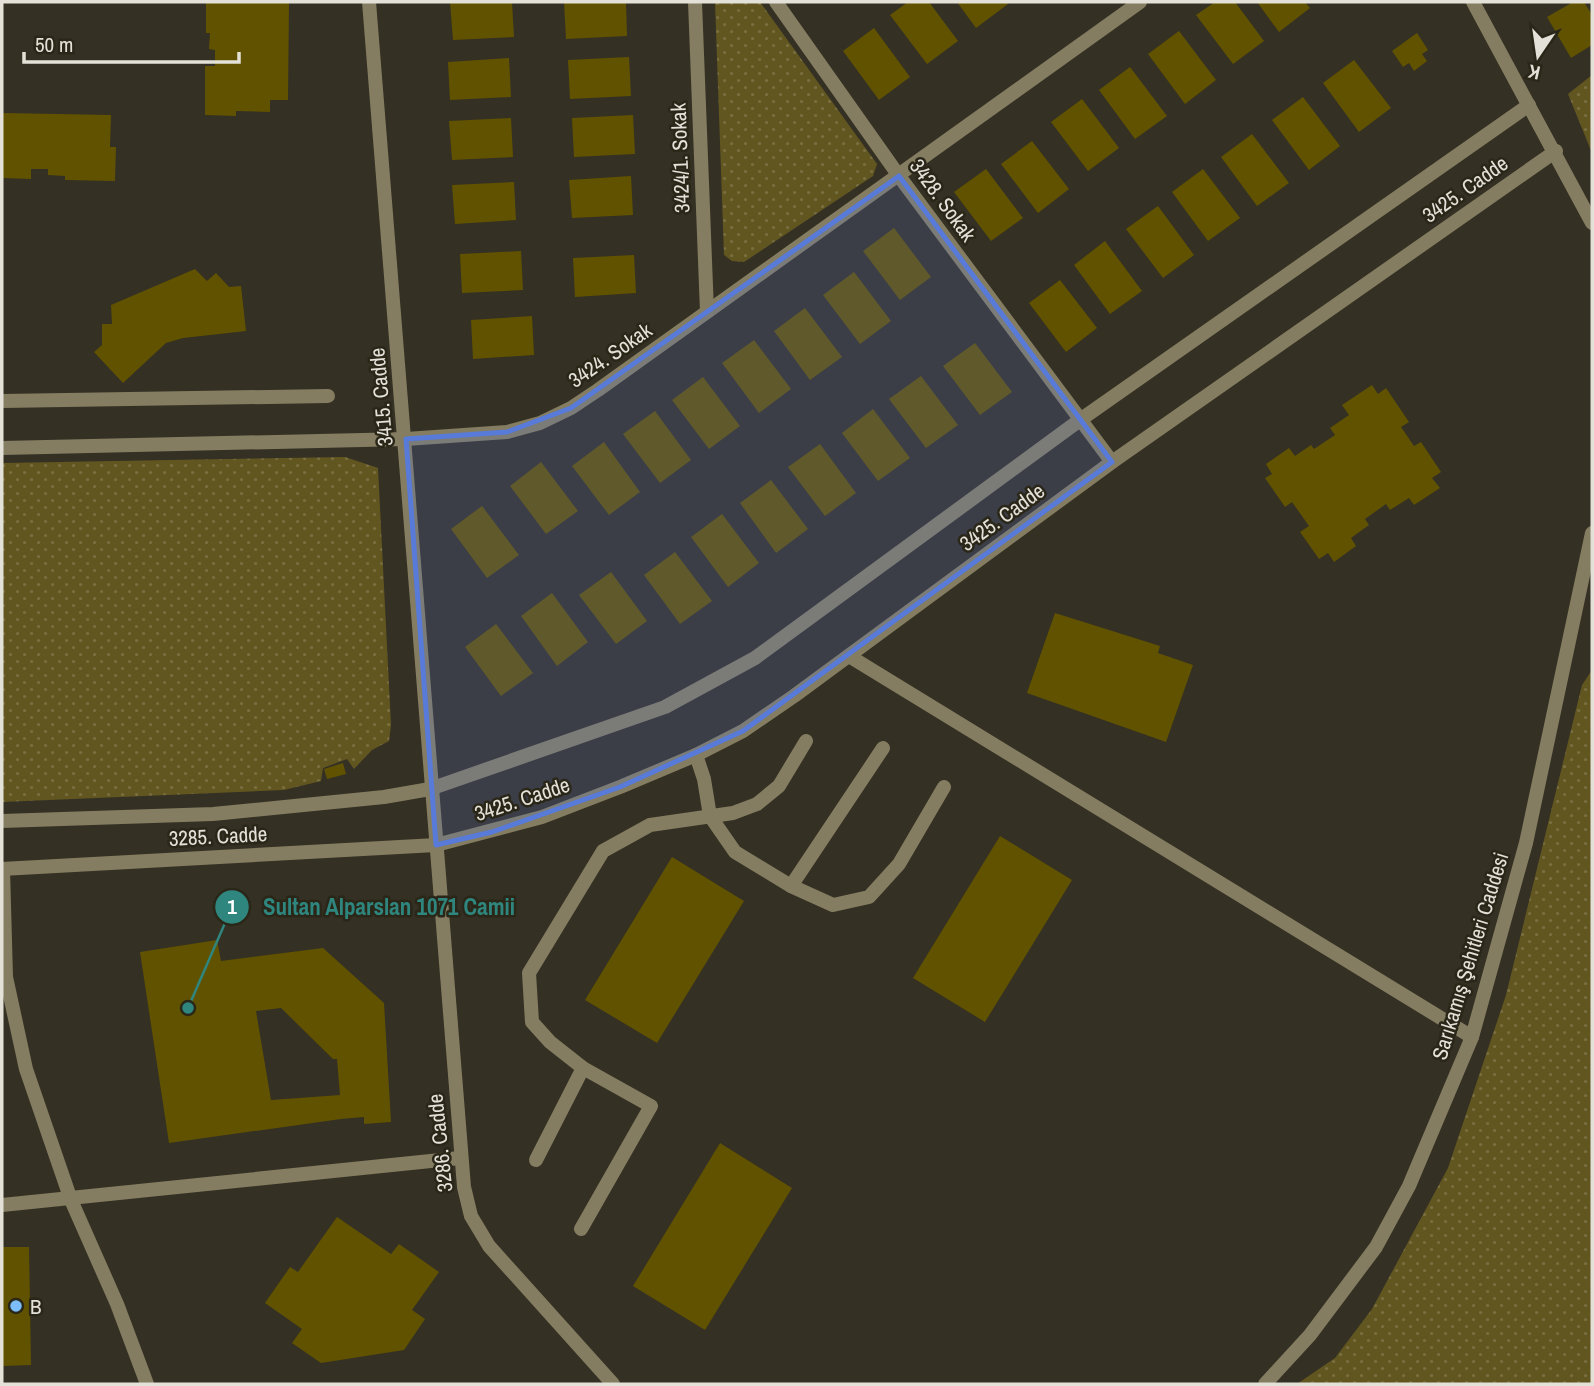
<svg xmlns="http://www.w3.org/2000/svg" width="1594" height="1386" viewBox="0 0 1594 1386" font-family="'Archivo Narrow',sans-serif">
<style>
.grass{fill:url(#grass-dots)}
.building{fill:#615200;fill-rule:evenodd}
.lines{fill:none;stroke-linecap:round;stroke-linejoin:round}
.service{stroke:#847d61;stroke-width:14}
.minor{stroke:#847d61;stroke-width:14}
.marked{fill:#587ad8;fill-opacity:0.2;stroke:#587ad8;stroke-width:5;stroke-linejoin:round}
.poi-dot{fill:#7cbef9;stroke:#2a2719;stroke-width:2.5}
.labels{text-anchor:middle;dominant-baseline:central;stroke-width:5;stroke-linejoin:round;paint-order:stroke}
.street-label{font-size:21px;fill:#e3e1d8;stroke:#2a2719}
.poi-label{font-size:21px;fill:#e3e1d8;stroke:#2a2719;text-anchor:start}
.leader{fill:none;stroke:#2f867e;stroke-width:2.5}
.callout-dot{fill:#2f867e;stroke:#2a2719;stroke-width:2.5}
.mark-label{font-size:21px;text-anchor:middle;font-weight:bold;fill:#fff}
.callout-label{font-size:23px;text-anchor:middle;font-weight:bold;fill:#2f867e;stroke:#2a2719;stroke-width:5;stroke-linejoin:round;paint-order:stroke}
</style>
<defs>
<pattern id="grass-dots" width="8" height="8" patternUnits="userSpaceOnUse" patternTransform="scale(1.75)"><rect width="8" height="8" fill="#625620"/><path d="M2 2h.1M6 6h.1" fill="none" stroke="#786e40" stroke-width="1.8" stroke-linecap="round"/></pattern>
</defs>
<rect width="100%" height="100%" fill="#343023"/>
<g class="grass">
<path d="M715,2H760L877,164L873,176L744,262L732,261L724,255Z"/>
<path d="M1592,75V153L1568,94Z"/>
<path d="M345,457L378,468L391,725L389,741L372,750L354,769L347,759L323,768L321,781L284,790L2,802V463Z"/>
<path d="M1592,670V1384H1297L1335,1358L1372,1309L1448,1168L1506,995L1582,685Z"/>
</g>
<g class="building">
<path d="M206,2H289L288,100H270V112L236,111V116L205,115V66H215V50L209,49L210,33H206Z"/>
<path d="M450,2H512L514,37L453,40Z"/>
<path d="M564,2H626L627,36L566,39Z"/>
<path d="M908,2H929L958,41L927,64L890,15Z"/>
<path d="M957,2H1006L1008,4L976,28Z"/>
<path d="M1215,2H1235L1264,41L1233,64L1196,15Z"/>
<path d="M1257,2H1305L1310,8L1279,32Z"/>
<path d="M1573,2H1584L1592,15V45L1571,58L1547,17Z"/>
<path d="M874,28L910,77L879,100L843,51Z"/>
<path d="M1179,31L1216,80L1185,104L1148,54Z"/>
<path d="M1417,33L1428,50L1422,54L1427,61L1414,71L1409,63L1403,67L1392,51Z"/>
<path d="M629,57L631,96L570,99L568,60Z"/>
<path d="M509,58L511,97L450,100L448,62Z"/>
<path d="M1354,60L1391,108L1359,132L1323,83Z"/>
<path d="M1130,67L1167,116L1135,139L1099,90Z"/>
<path d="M1303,97L1340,146L1309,170L1272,120Z"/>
<path d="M1082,99L1119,148L1088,171L1051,122Z"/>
<path d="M2,113L111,115L110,147H116L115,181L65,180V176L48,175V169H31V179L2,178Z"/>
<path d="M633,115L635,154L574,157L572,118Z"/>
<path d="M511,118L513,157L452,160L449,121Z"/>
<path d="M1252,134L1289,183L1257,206L1221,157Z"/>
<path d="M1032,141L1069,189L1038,213L1001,164Z"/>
<path d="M986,169L1023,218L991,241L954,192Z"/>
<path d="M1203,169L1240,218L1208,241L1172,192Z"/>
<path d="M631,176L633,215L572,218L569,180Z"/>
<path d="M514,182L516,220L455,224L452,185Z"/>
<path d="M1158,206L1194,255L1163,278L1126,229Z"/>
<path d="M894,228L931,277L900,300L863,251Z"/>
<path d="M1105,241L1142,291L1110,314L1074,265Z"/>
<path d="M521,251L523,290L462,293L460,254Z"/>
<path d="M634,255L636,293L575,297L573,258Z"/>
<path d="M195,269L207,281L216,273L229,287L241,286L246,331L183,338L166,343L123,383L94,352L102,345V324H112L111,305Z"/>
<path d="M854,272L891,321L860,344L823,295Z"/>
<path d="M1060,280L1097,328L1066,352L1029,303Z"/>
<path d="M805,308L842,357L810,380L774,331Z"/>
<path d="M532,316L534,355L473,359L471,320Z"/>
<path d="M754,340L791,389L759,413L722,363Z"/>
<path d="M975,343L1012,392L980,415L943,366Z"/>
<path d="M921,376L958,425L926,448L889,399Z"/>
<path d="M703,377L740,426L709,449L672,400Z"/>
<path d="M1372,385L1378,394L1386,388L1409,422L1401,427L1414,446L1421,442L1441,472L1432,478L1440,488L1414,505L1409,498L1390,510L1386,504L1365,519L1369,525L1351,538L1356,546L1334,562L1328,553L1319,559L1300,532L1309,526L1292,502L1285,507L1265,478L1272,474L1266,464L1289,448L1295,456L1311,445L1314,449L1335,435L1330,428L1349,415L1342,405Z"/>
<path d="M873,409L910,458L878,481L842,433Z"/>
<path d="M655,411L691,460L660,483L623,434Z"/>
<path d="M604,442L640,492L609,515L572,466Z"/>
<path d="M820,444L856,493L825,516L788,467Z"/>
<path d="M541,462L578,511L546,534L510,486Z"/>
<path d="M771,480L808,529L776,553L740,503Z"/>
<path d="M482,506L519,555L487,578L451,529Z"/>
<path d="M722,514L759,563L728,587L691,537Z"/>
<path d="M675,552L712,601L680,624L644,575Z"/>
<path d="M611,572L647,621L616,644L579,595Z"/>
<path d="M552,593L588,642L557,666L521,616Z"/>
<path d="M1055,613L1160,646L1158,653L1193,665L1166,742L1027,693Z"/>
<path d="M496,624L533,673L501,696L465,647Z"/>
<path d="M343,763L346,774L327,779L324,769Z"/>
<path d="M1000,836L1072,880L985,1022L913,978Z"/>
<path d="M672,857L744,901L657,1043L585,1000Z"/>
<path d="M217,940L221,961L323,948L384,1003L391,1122L364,1124V1117L341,1119L169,1143L140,952ZM281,1008L333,1059H337L340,1095L271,1100L256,1011Z"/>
<path d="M720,1143L792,1188L705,1330L633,1286Z"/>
<path d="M337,1217L391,1254L399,1244L439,1272L412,1310L425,1319L404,1350L321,1363L292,1343L302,1329L265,1303L290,1267L298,1272Z"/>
<path d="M2,1247H29L31,1365L2,1366Z"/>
</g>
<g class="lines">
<g class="service">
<path d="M2,401L328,396"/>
<path d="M696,755L704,779L710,816L735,852L791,886L833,905L869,897L899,864L944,787"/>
<path d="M791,886L883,748"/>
<path d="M536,1160L583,1068"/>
<path d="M581,1229L651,1106L583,1068L550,1042L532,1022L529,973L603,851L650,825L733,813L757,804L779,786L806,741"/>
</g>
<g class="minor">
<path d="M369,2L464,1187L471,1216L489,1246L613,1384"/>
<path d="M695,2L707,312"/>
<path d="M776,2L899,176L1112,462"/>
<path d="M1473,2L1592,223"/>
<path d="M2,448L406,439L507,432L540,423L571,408L598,390L1140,2"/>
<path d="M849,656L1472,1037"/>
<path d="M2,821L213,814L384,797L430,789L665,707L755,658L1080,420L1529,105"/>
<path d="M2,869L436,845L542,817L620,787L696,755L743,731L794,696L1112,462L1556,151"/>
<path d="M3,869L6,977L26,1069L71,1200L117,1304L147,1384"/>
<path d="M2,1205L460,1158"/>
<path d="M1265,1384L1310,1335L1376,1247L1409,1186L1472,1037L1526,843L1592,533"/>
</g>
</g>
<path class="marked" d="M899,176L1112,462L743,731L620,787L492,832L436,845L406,439L507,432L571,408Z"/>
<circle class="poi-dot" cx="16" cy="1306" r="7"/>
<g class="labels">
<g class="street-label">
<text transform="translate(680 158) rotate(-92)">3424/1. Sokak</text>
<text transform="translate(1465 189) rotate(-35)">3425. Cadde</text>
<text transform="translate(943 200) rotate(54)">3428. Sokak</text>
<text transform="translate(610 355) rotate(-35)">3424. Sokak</text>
<text transform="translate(381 397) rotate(-95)">3415. Cadde</text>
<text transform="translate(1002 517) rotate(-36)">3425. Cadde</text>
<text transform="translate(522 799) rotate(-18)">3425. Cadde</text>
<text transform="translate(218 836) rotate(-3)">3285. Cadde</text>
<text transform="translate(1470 956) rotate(-73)">Sarıkamış Şehitleri Caddesi</text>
<text transform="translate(440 1143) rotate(-96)">3286. Cadde</text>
</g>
<g class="poi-label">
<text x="30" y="1306">B</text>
</g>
</g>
<path class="leader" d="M188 1008L232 907"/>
<g class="callout-dot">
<circle cx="188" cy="1008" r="7"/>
<circle cx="232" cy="907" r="18"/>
</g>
<g class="mark-label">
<text x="232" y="914">1</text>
</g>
<g class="callout-label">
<text x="389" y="915">Sultan Alparslan 1071 Camii</text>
</g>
<rect width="1594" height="1386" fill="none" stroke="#e3e1d8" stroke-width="7"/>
<g transform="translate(1538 56) rotate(193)" stroke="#2a2719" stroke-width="5" paint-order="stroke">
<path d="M0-5L12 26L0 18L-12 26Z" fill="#e3e1d8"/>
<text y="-10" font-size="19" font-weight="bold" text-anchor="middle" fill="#e3e1d8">K</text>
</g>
<path d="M24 52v10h215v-10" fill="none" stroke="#e3e1d8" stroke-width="3.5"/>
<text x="35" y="52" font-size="21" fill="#e3e1d8" stroke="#2a2719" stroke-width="5" paint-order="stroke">50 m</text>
</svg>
